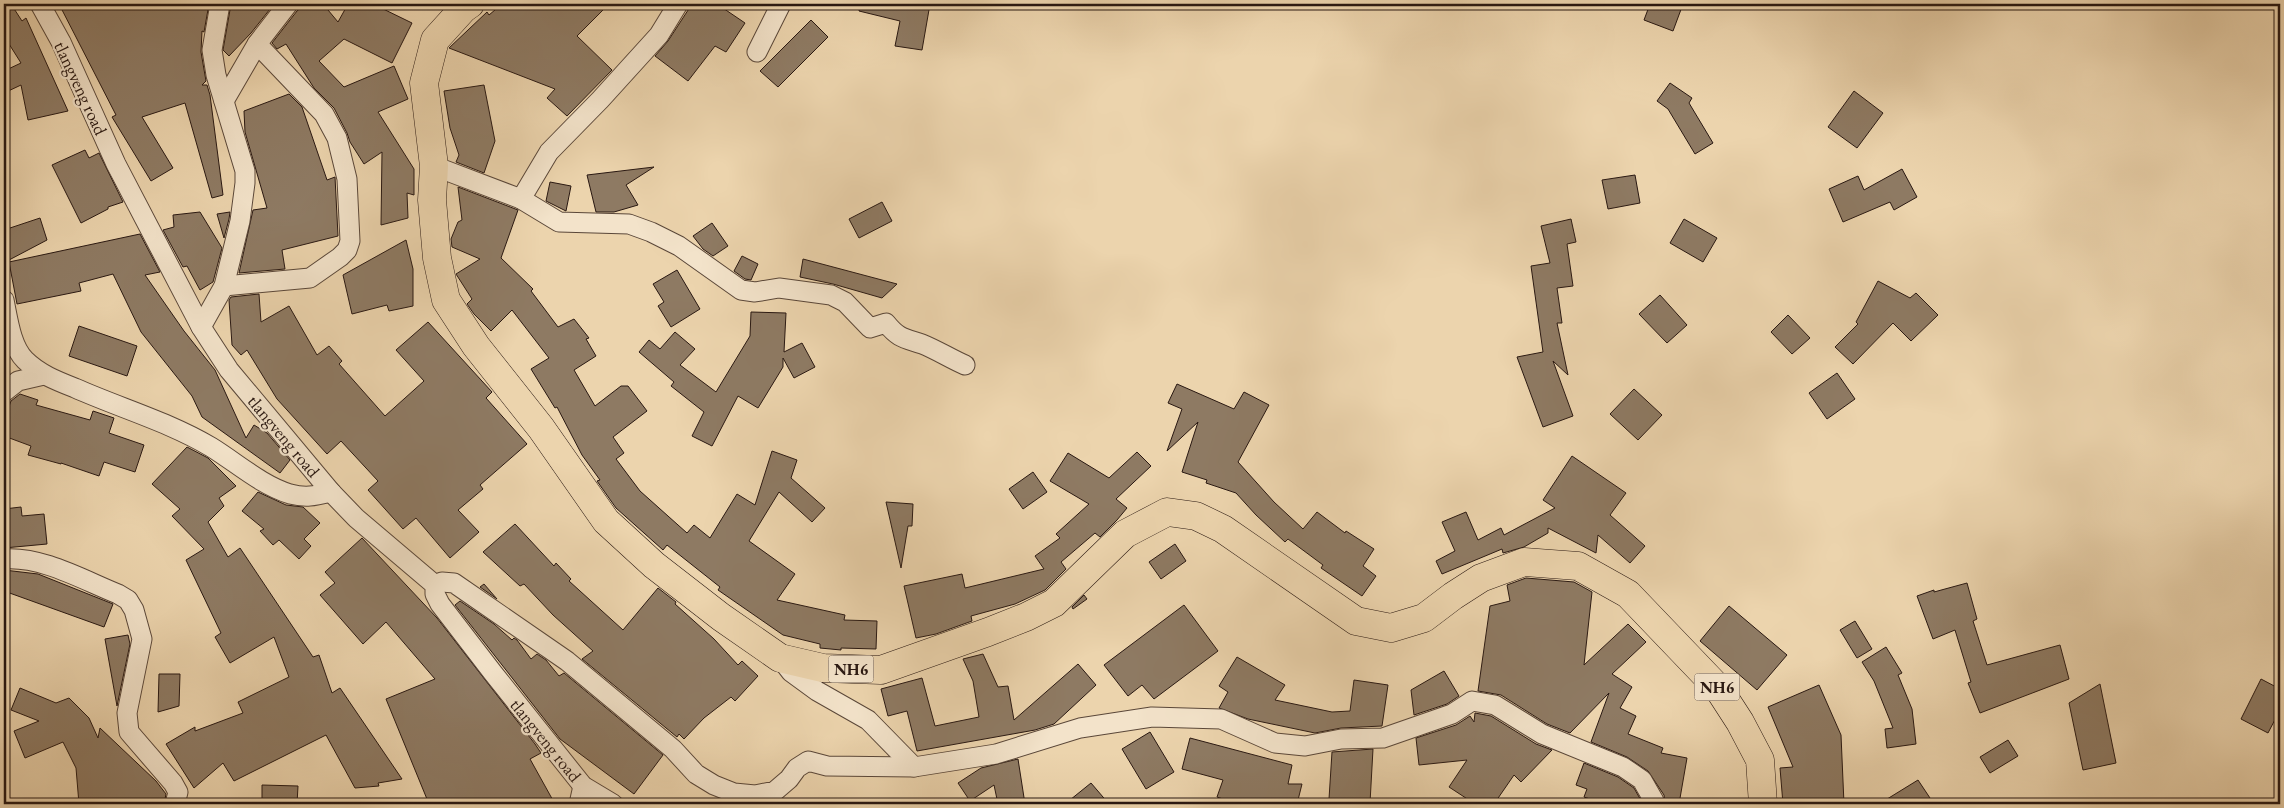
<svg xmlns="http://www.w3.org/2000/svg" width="2284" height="808" viewBox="0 0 2284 808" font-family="'EB Garamond',serif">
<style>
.building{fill:#8e7a63;stroke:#291812}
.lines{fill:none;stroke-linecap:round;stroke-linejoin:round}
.street-casing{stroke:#5a4739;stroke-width:21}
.highway-casing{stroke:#291812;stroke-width:29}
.street{stroke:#f3e3ca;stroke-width:19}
.highway{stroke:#ecd4ad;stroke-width:28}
.labels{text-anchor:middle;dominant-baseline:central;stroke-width:4.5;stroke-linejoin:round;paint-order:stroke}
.shield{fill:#f3e3ca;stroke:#665549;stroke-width:1}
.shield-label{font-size:16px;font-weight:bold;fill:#291812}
.street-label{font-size:18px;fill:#291812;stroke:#f3e3ca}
</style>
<rect width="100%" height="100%" fill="#ecd4ad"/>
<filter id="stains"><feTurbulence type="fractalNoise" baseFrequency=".004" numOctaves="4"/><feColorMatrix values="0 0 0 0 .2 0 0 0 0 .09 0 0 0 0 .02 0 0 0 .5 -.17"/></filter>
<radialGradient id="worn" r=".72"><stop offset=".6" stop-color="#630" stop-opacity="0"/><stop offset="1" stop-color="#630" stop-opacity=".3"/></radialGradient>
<g class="building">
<path d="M4,4H11L22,21L26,18L68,111L28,120L21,85L4,93V71L21,63L4,36Z"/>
<path d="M59,4H209L204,32L202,31L201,52L206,81L202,85H207L210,95L223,195L212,198L185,103L142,117L173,168L151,181L112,117L116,115Z"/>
<path d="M231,4H274L251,33L229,56L223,50Z"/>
<path d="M305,4H323L338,22L348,4H373L412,23L392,63L344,39L319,61L344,87L394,66L408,99L378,112L414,169V195L407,193L408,218L381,225L382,152L364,164L350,142L347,133L334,108L314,88L286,44L277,49L272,43L297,11Z"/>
<path d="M502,4H609L577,36L612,70L567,116L547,98L555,89L449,48L487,12L489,15Z"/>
<path d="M692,4H717L745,23L726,52L715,46L688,81L655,56L668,41Z"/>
<path d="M860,4H930L922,50L895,46L900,21L859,11Z"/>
<path d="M1650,4H1683L1673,31L1644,20Z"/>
<path d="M811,20L828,37L778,87L760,71Z"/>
<path d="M1670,83L1692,98L1689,103L1713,143L1695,154L1668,109L1657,101Z"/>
<path d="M484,85L495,141L484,173L456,162L459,155L450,128L444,91Z"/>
<path d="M1854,91L1883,113L1857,148L1828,127Z"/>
<path d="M289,94L302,107L327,180L335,177L338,236L282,250L285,269L239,273L253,210L267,208L245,132L244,111Z"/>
<path d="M85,150L89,158L99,153L123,202L108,207V209L81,223L52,165Z"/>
<path d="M654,167L626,185L638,205L614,212H596L587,175Z"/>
<path d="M1902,169L1917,197L1894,210L1890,202L1843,222L1829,189L1858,176L1864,190Z"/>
<path d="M1635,175L1640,203L1608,209L1602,180Z"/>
<path d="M550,182L571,186L566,211L546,201Z"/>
<path d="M458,187L518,210L501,258L533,289L531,291L558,327L574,319L589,338L586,339L596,356L574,370L595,406L621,386H628L647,411L613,437L624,453L616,459L640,491L687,533L694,525L710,538L737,494L755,505L772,451L797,460L791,478L825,508L812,522L779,492L749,541L795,574L777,600L845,615L844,620L877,621L876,649L841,648V650L820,648V644L783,635L718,590L720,587L667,545L663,550L616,508L597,481L600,480L582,455L557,407L555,408L531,369L549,358L512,310L491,331L474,314L467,304L472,299L456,274L480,259L452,247L451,239L458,222L462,220Z"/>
<path d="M882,202L892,221L859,238L849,219Z"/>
<path d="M200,212L222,248L213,282L200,290L187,266L183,267L163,230L174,227L173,215Z"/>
<path d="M230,212L229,219L224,238L217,214Z"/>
<path d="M40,218L47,240L9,260L4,244V230Z"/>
<path d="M1571,219L1576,242L1567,244L1573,286L1557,288L1562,323H1557L1568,375L1553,361L1573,416L1543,427L1517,357L1543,352L1531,266L1550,263L1541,226Z"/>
<path d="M1684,219L1717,238L1703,262L1670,243Z"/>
<path d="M712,223L728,246L713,256L703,249L693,236Z"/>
<path d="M140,234L160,272L145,275L184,331L215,370L246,438L254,425L267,433L290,460L280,473L202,417L192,396L141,332L113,274L79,283L81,291L17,304L9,262Z"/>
<path d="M406,240L413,269V306L389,311L387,305L352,314L343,275Z"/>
<path d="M742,256L758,264L751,280L745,279L734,271Z"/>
<path d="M803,259L897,284L882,298L833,284L800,277Z"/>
<path d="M677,270L700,309L671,327L658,306L664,302L653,284Z"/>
<path d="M1878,281L1910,298L1916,293L1938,315L1911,341L1893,323L1853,364L1835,347L1858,324L1856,322Z"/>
<path d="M259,294L261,322L289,306L317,355L329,346L342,361L339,364L385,416L424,381L396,350L428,322L492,392L486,398L527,444L480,485L483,489L458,510L479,532L450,558L416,518L403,529L368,490L378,481L341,441L327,454L277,399L247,350L241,355L232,345L229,300L231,297Z"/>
<path d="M1660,295L1687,325L1667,343L1639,314Z"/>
<path d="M751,312L786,313L784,352L802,343L815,367L794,378L783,358V367L758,408L738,396L712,446L692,436L704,412L671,386L674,382L639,352L649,340L660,349L675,332L695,349L680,365L716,392L750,336Z"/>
<path d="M1788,315L1810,338L1792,354L1771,332Z"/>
<path d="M79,326L137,346L127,376L69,356Z"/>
<path d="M1837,373L1855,399L1827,419L1809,393Z"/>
<path d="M1177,384L1234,409L1244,392L1269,405L1238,462L1274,502L1303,529L1317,512L1345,533L1346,531L1374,549L1363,566L1376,576L1362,596L1321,568L1323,565L1288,539L1285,542L1256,515L1236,493L1206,483L1207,480L1182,472L1198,422L1167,451L1182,409L1168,403Z"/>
<path d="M1634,389L1662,415L1638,440L1610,414Z"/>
<path d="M20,394L38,400L36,405L90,420L93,411L114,418L109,433L144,445L135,472L104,462L99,476L61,463V464L28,455L31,446L4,436V420L11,401Z"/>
<path d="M187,447L208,458L236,486L219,498L224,506L208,522L228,557L240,548L313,657L319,655L332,693L340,688L402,779L378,783L379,786L355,788L326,735L234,781L223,763L194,788L166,744L195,727V731L243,713L238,702L289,677L274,637L230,663L215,637L221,633L186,560L204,549L172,516L180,509L152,484Z"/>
<path d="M1137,452L1151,466L1116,499L1127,508L1117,520L1100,537L1095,533L1061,562L1066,569L1045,590L1015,604L971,616L972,621L936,634L916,638L904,586L962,574L965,588L1044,569L1035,556L1060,538L1056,534L1089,504L1050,481L1068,453L1109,478Z"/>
<path d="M1572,456L1626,493L1610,515L1645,546L1630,563L1598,535L1596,553L1548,528V533L1524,547L1503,553L1502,549L1442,574L1436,561L1455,551L1442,522L1466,512L1478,540L1501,528L1504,535L1555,508L1543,500Z"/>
<path d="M1033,472L1047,492L1023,509L1009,489Z"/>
<path d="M258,492L286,505L303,507L320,523L304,539L311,546L299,559L279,540L273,545L260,531L264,529L242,511Z"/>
<path d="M886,502L913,504L912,526H908L901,568Z"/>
<path d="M21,507L22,516L44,514L47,544L4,548V509Z"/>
<path d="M515,524L554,566L556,563L571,579L569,581L623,630L658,588L676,602L675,604L714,639L738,665L742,661L758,676L735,701L731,697L704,718L684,739L679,734L677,737L582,659L593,651L553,615L524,584L520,586L483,552Z"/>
<path d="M362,538L437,618L535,744L541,753L530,759L555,804H429L386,699L435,679L386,622L363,644L320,595L335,583L325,572Z"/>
<path d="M1175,544L1186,561L1161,579L1149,562Z"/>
<path d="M4,570L38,574L113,604L104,627L4,591Z"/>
<path d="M1526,578L1574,582L1592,592L1584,665L1628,624L1646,642L1612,674L1632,687L1620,708L1636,716L1628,734L1663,748L1661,753L1687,758L1679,804H1665L1664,795L1648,771L1627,757L1591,742L1609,693L1570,733L1547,724L1501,695L1478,691L1490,606L1510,601L1507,585Z"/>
<path d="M1967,583L1977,619L1973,621L1987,665L2060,645L2069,679L1980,713L1968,683L1971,682L1955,630L1933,639L1917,596L1934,590V592Z"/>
<path d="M484,584L497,599L480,587Z"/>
<path d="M1084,595L1087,599L1073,609L1072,607Z"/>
<path d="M460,601L494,624L512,640L514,638L517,640L531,659L537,654L546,660L559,676L564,673L663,755L634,794L560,739L455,605Z"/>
<path d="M1184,605L1218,651L1154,699L1142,685L1128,696L1104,665Z"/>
<path d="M1729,606L1787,655L1757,690L1700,641Z"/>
<path d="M1855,621L1872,649L1857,658L1840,630Z"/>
<path d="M128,635L130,644L117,706L105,639Z"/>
<path d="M1886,647L1902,673L1898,675L1912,709L1916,744L1887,748L1885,729L1893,728L1874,681L1862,662Z"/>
<path d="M983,654L998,687L1008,686L1014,720L1078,664L1096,685L1054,724L1035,730L917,751L907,711L888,716L881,689L922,678L935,726L979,717L973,681L963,659Z"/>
<path d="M1237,657L1285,685L1275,700L1332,712L1350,711L1354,680L1388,685L1382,726L1341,728L1315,733L1248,719L1219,708L1228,692L1219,686Z"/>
<path d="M1444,671L1459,696L1447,704L1414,715L1411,690Z"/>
<path d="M159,674H180L179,706L158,712Z"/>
<path d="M2261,679L2280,689V710L2268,733L2241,719Z"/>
<path d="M2100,684L2116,763L2083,770L2069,703Z"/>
<path d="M1819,685L1841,735L1844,804H1783L1780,768L1793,767L1768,707Z"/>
<path d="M20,688L56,703L69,698L89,718L98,738L100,728L156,781L166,794L164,804H79L76,768L63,742L25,758L14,731L39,721L11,710Z"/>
<path d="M1475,713L1491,716L1536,744L1552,750L1521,782L1514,775L1494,804H1475L1449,787L1467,760L1419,765L1416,738L1456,725L1470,716L1474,722Z"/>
<path d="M1150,732L1174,772L1146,789L1122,749Z"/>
<path d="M1190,738L1292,765L1288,784H1302L1297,804H1238L1217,797L1223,780L1182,769Z"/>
<path d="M2008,740L2018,756L1990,773L1980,757Z"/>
<path d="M1373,749L1370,803L1329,799L1332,752Z"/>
<path d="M1018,759L1025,804H998L994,785L970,801L958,783L981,768Z"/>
<path d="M1584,763L1618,777L1634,788L1643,804H1605L1584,797L1587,789L1576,785Z"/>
<path d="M1918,780L1934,804H1879Z"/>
<path d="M1091,783L1109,804H1065Z"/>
<path d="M262,785L298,786L297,804H262Z"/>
</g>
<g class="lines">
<g class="street-casing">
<g id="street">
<path d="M40,4L61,42L116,164L201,327L229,370L331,492L356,518L435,585V594L440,604L493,673L583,786L613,804"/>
<path d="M757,52L781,4"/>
<path d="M224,101L257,44L288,4"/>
<path d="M434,166L521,199L559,222L629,224L651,232L679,246L741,290L755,292L779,288L831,295L845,302L870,328L886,323C899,339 904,338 922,344C937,350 951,359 965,365"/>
<path d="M521,199L549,152L600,100L659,35L678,4"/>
<path d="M224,286L310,278L340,257L347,250L350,241L347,179L337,138L324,114L257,44"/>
<path d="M4,300C8,319 11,346 25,360C39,374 57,381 75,388C120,408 169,422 211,447C237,463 261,485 290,494C306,498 314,496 331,492"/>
<path d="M201,327L224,286L240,221L245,183V171L216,75L212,50L220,4"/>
<path d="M4,392L18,381L44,375"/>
<path d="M4,559C42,556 83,580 118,594L128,600L134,610L142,639L127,713L129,732L173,783L178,792L175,804"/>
<path d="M435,585L442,582L454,583L567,661L673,749L696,774L714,785L734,793L755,795L775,791L789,779L797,768L808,761L827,766L914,767"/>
<path d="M781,659L791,672L817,691L868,720L914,767L996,754L1080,728L1152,717L1221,719L1275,743L1305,746L1341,739L1383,738L1452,714L1472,701L1495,705L1542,734L1623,767L1642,780L1654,801V804"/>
<path d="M579,804L583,786"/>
</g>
</g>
<g class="highway-casing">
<path id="highway" d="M470,4L463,9L435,40L424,83L434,166L432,200L437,258L446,300L476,346L541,428L606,521L654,565L721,617L780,658L823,668L881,670L988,632L1026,617L1054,603L1125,534L1167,512L1196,516L1223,529L1356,621L1391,628L1424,618L1453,596L1481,578L1524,562L1578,566L1628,594L1718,688L1740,722L1760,760L1763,804"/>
</g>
<use href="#street" class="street"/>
<use href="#highway" class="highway"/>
</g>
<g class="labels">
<g class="shield">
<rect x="828.5" y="655.5" width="45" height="27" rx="4"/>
<rect x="1694.5" y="673.5" width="45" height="27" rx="4"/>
</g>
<g class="shield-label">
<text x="851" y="669">NH6</text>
<text x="1717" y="687">NH6</text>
</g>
<g class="street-label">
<text transform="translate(81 88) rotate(65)">tlangveng road</text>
<text transform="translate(284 436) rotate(50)">tlangveng road</text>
<text transform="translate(546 740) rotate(51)">tlangveng road</text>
</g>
</g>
<rect width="2284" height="808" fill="none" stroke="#ecd4ad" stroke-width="20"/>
<rect x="5" y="5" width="2274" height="798" fill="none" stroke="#291812" stroke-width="2.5"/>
<rect x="10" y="10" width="2264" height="788" fill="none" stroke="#291812"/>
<rect width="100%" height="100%" filter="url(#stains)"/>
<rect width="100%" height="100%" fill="url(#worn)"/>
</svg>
